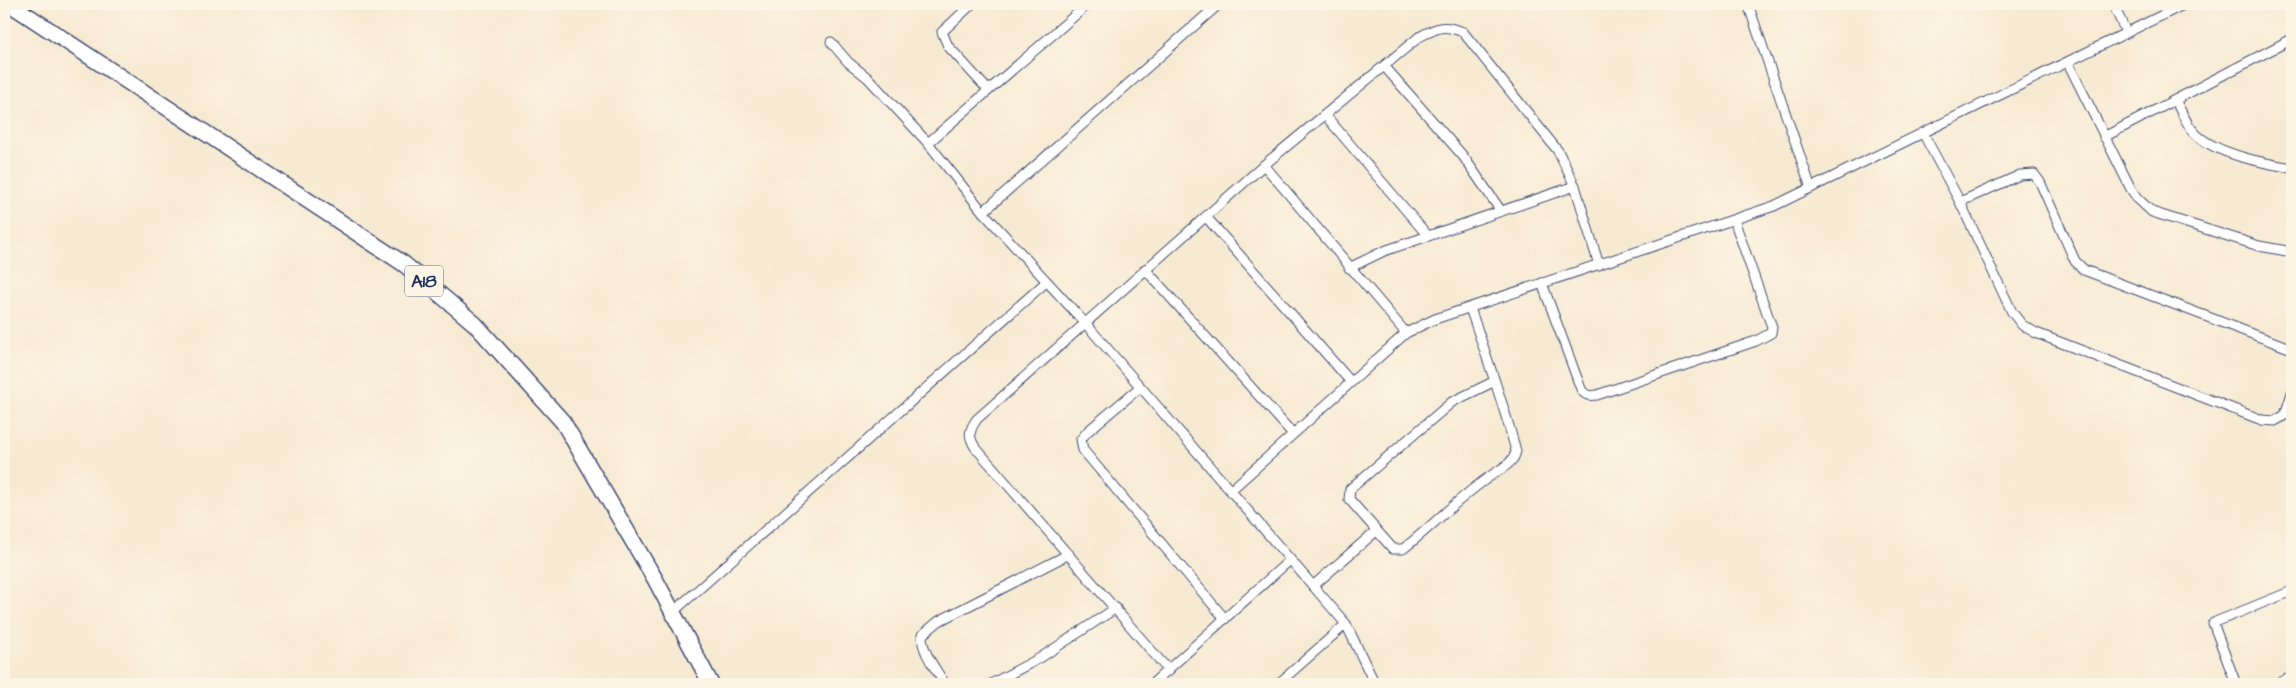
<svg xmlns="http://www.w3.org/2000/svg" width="2296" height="688" viewBox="0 0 2296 688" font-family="'Architects Daughter',sans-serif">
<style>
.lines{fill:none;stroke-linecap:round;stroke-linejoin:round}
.minor-casing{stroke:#3c4b70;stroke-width:11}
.trunk-casing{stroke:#3c4b70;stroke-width:18}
.minor{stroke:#fff;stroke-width:9}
.trunk{stroke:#fff;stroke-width:15}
.labels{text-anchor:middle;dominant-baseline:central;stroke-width:4;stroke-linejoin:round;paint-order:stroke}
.shield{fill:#fcf5e5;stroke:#5e6a86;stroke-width:1}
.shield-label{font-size:18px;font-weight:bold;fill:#1b2f5e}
</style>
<rect width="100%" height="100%" fill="#fcf5e5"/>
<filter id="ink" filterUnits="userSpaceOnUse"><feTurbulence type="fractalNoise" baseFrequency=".02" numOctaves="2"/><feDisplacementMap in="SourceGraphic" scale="10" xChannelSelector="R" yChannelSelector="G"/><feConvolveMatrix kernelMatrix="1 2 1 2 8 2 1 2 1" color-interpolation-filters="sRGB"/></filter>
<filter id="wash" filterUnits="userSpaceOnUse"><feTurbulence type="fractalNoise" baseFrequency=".0096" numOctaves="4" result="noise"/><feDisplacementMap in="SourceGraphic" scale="20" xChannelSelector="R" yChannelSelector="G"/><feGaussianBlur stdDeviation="1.12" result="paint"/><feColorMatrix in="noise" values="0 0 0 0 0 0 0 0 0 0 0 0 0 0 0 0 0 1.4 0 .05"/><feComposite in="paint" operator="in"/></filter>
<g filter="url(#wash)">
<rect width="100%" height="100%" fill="#f7ead3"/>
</g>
<g filter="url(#ink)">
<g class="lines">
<g class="minor-casing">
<g id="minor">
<path d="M972,4L942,32L948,46L988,90"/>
<path d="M1748,4L1811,188"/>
<path d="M2113,4L2126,32"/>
<path d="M831,42L848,62L868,78L928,143L983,212L1086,324L1346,624L1375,684"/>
<path d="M2068,63L2131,189L2137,198L2152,212L2259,246L2292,252"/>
<path d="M1385,67L1463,156L1501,211"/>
<path d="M2175,100C2182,112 2187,127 2198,136C2220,155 2264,163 2292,168"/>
<path d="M1325,115L1428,236"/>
<path d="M1923,133L1960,202L2012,312L2022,325L2036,333L2262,420L2275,421L2285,415L2292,393"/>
<path d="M2104,137L2292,39"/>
<path d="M928,143L1088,4"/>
<path d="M1264,165L1406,333"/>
<path d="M1960,202L2020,175L2034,174L2040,182L2075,261L2084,270L2292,349"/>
<path d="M983,212L1219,4"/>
<path d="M1207,218L1351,382"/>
<path d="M1349,268L1384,251L1575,186"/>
<path d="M1145,269L1293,434"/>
<path d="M1542,283L1581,389C1585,396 1589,396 1597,395L1756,341L1771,333L1772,327L1734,220"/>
<path d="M1470,308C1486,355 1503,402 1516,451C1514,463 1502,468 1492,475C1460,496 1434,525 1403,549H1393L1349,499L1350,489L1452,402L1495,381"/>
<path d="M1139,388L1088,431L1081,439L1083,450L1225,619"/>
<path d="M1231,490L1406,333L1435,319L1774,206L2185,4"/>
<path d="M1313,586L1376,531"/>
<path d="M673,612L1045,283"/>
<path d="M1169,671L975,447C968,436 969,430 977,419L1264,165L1419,37C1438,27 1443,24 1463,32L1558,151L1575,186L1599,265"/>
<path d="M945,684C936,669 922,653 922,635L939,621L1069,554"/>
<path d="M991,684L1040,658L1116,608"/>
<path d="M1152,684L1290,560"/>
<path d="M1278,684L1346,624"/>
<path d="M2236,684L2213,623L2292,591"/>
<path d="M2275,684L2292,677"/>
</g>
</g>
<g class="trunk-casing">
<path id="trunk" d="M10,4L404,264L475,324L563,422L655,579L711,684"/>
</g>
<use href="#minor" class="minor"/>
<use href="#trunk" class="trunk"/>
</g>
</g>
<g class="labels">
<rect class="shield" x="405" y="265.5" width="38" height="31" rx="4"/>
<g class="shield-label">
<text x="424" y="281">A18</text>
</g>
</g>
<rect width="2296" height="688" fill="none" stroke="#fcf5e5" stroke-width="20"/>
</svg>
